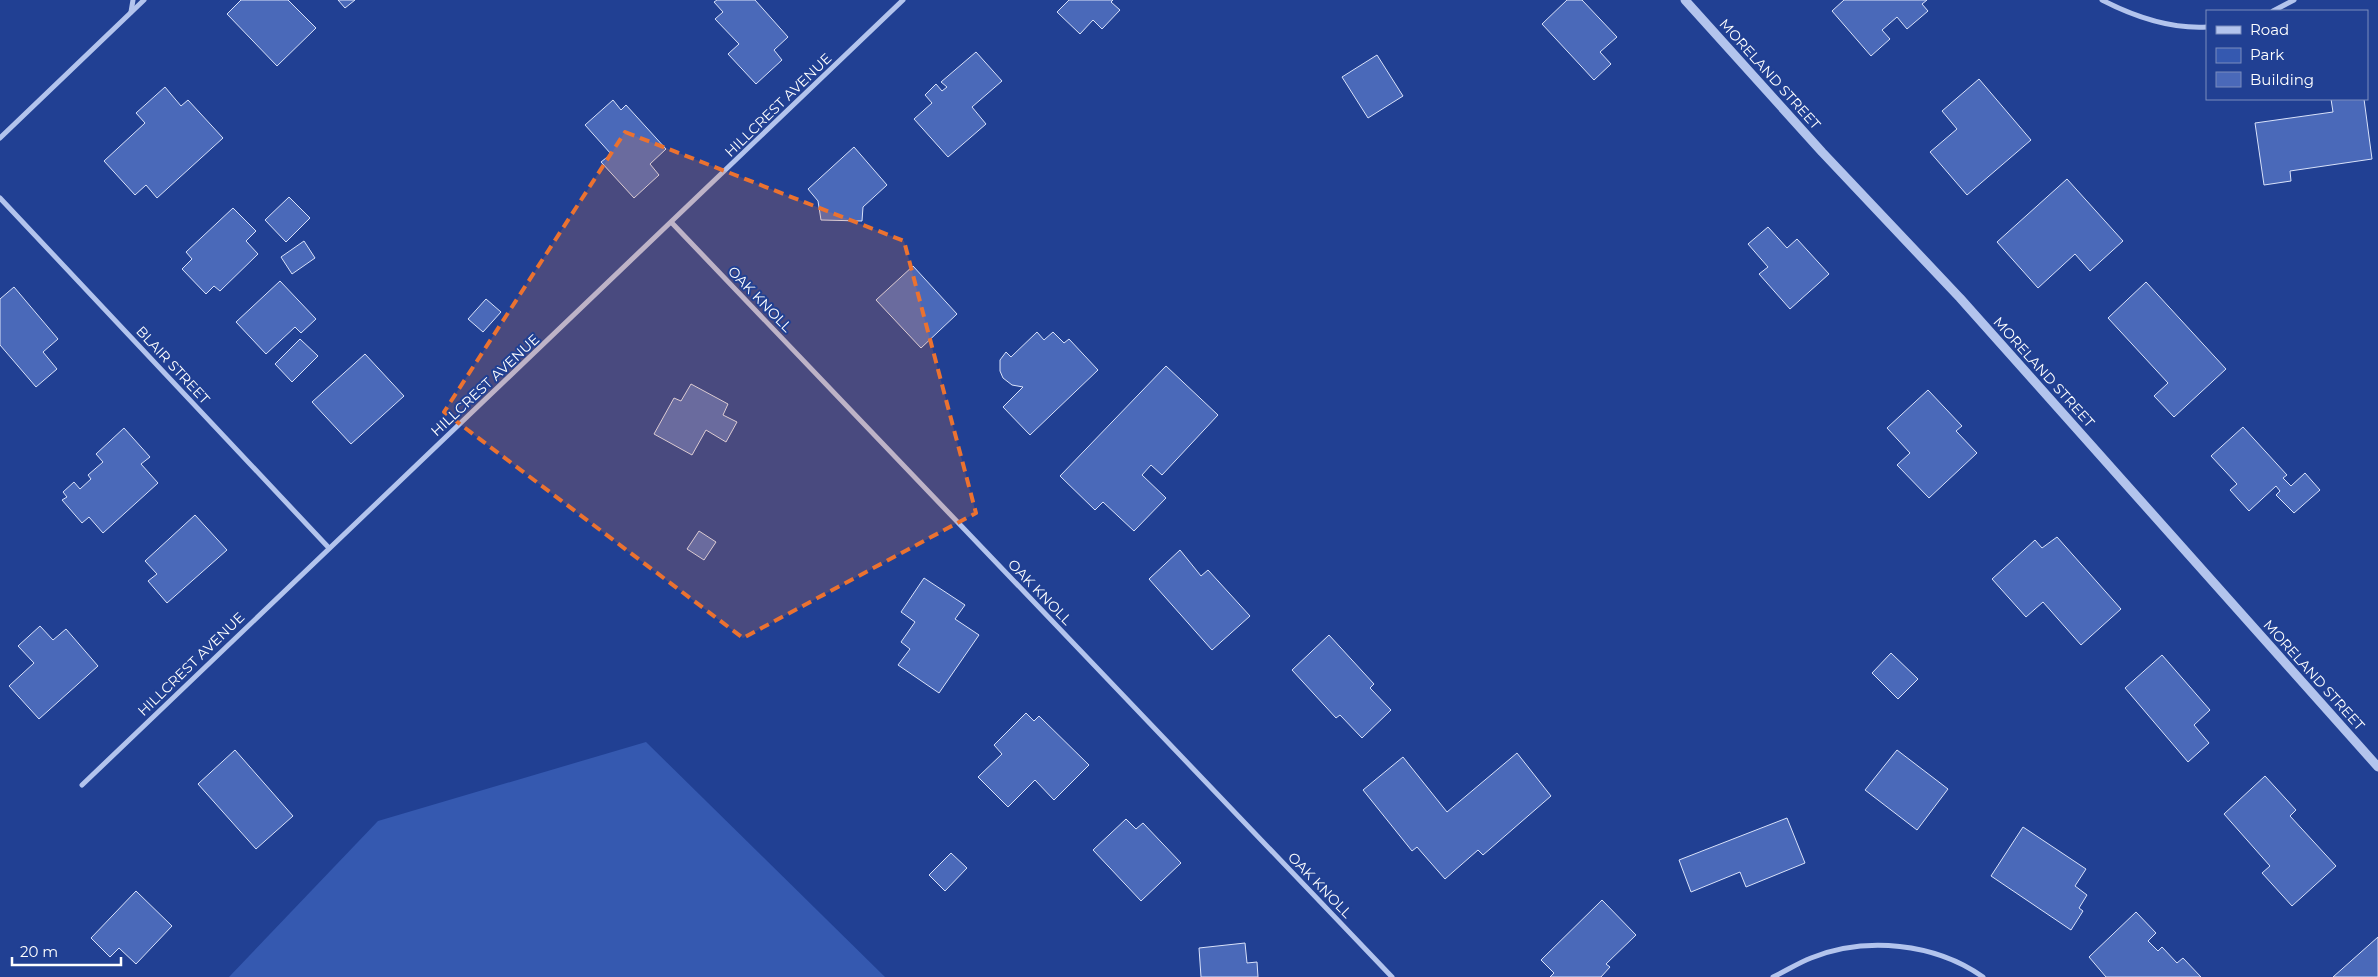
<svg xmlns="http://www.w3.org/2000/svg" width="2378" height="977" viewBox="0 0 2378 977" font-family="Montserrat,sans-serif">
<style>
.green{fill:#3559b0}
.building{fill:#4a69b9;stroke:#d9e2fa}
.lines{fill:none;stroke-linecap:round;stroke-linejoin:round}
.minor{stroke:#b3c4ed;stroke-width:5}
.tertiary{stroke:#b3c4ed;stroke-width:9}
.marked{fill:#eb7230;fill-opacity:0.2;stroke:#eb7230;stroke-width:4;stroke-dasharray:10 6;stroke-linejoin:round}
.labels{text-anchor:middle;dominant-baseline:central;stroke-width:4;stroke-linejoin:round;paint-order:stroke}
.street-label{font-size:14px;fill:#fff;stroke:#214093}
</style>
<rect width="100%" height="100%" fill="#214093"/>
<path class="green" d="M646,742L885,977H229L378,821Z"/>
<g class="building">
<path d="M241,0H288L316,28L277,66L227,14Z"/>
<path d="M338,0H355L345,8Z"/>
<path d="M717,0H755L788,37L774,50L782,60L756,84L728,54L739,44L715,19L723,12L714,2Z"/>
<path d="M1069,0H1113L1111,2L1120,10L1102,29L1093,20L1080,34L1057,12Z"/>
<path d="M1567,0H1582L1617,37L1600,52L1611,64L1594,80L1542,24Z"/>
<path d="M1844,0H1927L1922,4L1928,11L1907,29L1897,17L1882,30L1890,39L1871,56L1832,11Z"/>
<path d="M976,52L1002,81L972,107L986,124L948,157L914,119L932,103L925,95L936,84L942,91L947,87L941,82Z"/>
<path d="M1377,55L1403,96L1368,118L1342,77Z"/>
<path d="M1979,79L2031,140L1967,195L1930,152L1957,129L1942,111Z"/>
<path d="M165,87L181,106L188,100L223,138L157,198L146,185L135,195L104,161L145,123L136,113Z"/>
<path d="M2331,99H2364L2372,159L2290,171L2291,181L2264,185L2255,123L2333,112Z"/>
<path d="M613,100L621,110L626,105L666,149L650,164L659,175L634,198L601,162L611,154L585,125Z"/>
<path d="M854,147L887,185L863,207L862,221L821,220L818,201L808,189Z"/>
<path d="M2067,179L2123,241L2090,271L2075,254L2038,288L1997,242Z"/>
<path d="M289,197L310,218L286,242L265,220Z"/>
<path d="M233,208L256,231L246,241L258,254L220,291L214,286L206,294L182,269L192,259L186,252Z"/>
<path d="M1768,227L1787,248L1797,239L1829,274L1790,309L1759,274L1768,267L1748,244Z"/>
<path d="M304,241L315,258L292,274L281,257Z"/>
<path d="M913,266L957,314L921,348L876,300Z"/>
<path d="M280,281L316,319L301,333L295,327L266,354L236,322Z"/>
<path d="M2146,282L2226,369L2174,417L2154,396L2168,383L2108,318Z"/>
<path d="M14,287L58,339L43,352L57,369L36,387L0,345V299Z"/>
<path d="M486,299L501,312L483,332L468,319Z"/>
<path d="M1037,332L1044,340L1053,332L1064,343L1069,339L1098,370L1030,435L1003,407L1023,387L1012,385L1003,378L1000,371V360L1006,352L1011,357Z"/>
<path d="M300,339L318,356L292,382L275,364Z"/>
<path d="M365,354L404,396L351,444L312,402Z"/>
<path d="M1166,366L1218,415L1162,475L1151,465L1142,475L1166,498L1134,531L1103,502L1095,510L1060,476Z"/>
<path d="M691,384L728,404L723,415L737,422L726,442L706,430L692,455L654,434L674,398L681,401Z"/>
<path d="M1928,390L1962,426L1956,431L1977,453L1929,498L1897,465L1910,453L1887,428Z"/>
<path d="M2243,427L2287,475L2283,478L2291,486L2305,473L2320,490L2294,513L2276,495L2280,491L2276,486L2249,511L2230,490L2237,484L2211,456Z"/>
<path d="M124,428L150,457L141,464L158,483L103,533L89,517L82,523L62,500L67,497L63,492L74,482L80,489L91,479L88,475L103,462L96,454Z"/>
<path d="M195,515L227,550L167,603L148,581L157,574L145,561Z"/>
<path d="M699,531L716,542L704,560L687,549Z"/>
<path d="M2057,537L2121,609L2081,645L2043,602L2026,617L1992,579L2035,540L2042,548Z"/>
<path d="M1180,550L1201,576L1208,570L1250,616L1212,650L1149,579Z"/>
<path d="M924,578L965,605L955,619L979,635L939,693L898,665L910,649L901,642L915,622L901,612Z"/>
<path d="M40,626L53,640L66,629L98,666L39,719L9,686L34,663L18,646Z"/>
<path d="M1329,635L1374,684L1370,688L1391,710L1362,738L1340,715L1336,718L1292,670Z"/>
<path d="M1891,653L1918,679L1898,699L1872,673Z"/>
<path d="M2162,655L2210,710L2194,725L2209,743L2188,762L2125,688Z"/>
<path d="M1026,713L1034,721L1039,716L1089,765L1054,800L1035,780L1008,807L978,777L1002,754L994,745Z"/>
<path d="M235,750L293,816L256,849L198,784Z"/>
<path d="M1897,750L1948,789L1917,830L1865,790Z"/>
<path d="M1517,753L1551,796L1483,855L1478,850L1445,879L1417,847L1412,851L1363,790L1403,757L1447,812Z"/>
<path d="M2265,776L2296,810L2290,816L2336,866L2292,906L2262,873L2270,866L2224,814Z"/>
<path d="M1787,818L1805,863L1746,887L1740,872L1691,892L1679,860Z"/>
<path d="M1126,819L1136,829L1143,823L1181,863L1141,901L1093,850Z"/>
<path d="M2023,827L2086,869L2075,886L2087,895L2079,908L2083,911L2071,930L1991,876Z"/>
<path d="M951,853L967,868L945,891L929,875Z"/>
<path d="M136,891L172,926L136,964L119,948L110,957L91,938Z"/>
<path d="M1602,900L1636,935L1606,964L1610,967L1601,977H1550L1554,973L1541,960Z"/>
<path d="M2136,912L2156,933L2148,941L2158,951L2162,947L2177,963L2183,958L2201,977H2106L2089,957Z"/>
<path d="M2378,937V977H2333Z"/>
<path d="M1245,943L1247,963L1257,962L1258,977H1201L1199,948Z"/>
</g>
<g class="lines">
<g class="minor">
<path d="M2102,0C2133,16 2171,29 2207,27"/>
<path d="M2273,11L2294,0"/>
<path d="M131,12L133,0"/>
<path d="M0,138L144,0"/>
<path d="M0,198L329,548"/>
<path d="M672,223L1392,977"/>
<path d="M82,785L903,0"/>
<path d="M1773,977C1786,971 1798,963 1811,958C1866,936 1935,943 1983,977"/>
</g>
<path class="tertiary" d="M1685,0L1822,152L1960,298L2378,767"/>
</g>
<path class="marked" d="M625,132L904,241L976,513L743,638L444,412Z"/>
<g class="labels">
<g class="street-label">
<text transform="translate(1770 74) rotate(48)">MORELAND STREET</text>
<text transform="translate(778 105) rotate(-44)">HILLCREST AVENUE</text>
<text transform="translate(760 299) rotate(46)">OAK KNOLL</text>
<text transform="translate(173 365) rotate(47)">BLAIR STREET</text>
<text transform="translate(2044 372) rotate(48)">MORELAND STREET</text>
<text transform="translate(485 385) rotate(-43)">HILLCREST AVENUE</text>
<text transform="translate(1040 592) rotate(46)">OAK KNOLL</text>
<text transform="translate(191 664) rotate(-44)">HILLCREST AVENUE</text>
<text transform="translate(2314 675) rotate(48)">MORELAND STREET</text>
<text transform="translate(1320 885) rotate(46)">OAK KNOLL</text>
</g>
</g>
<rect x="2206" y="10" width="162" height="90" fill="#214093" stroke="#7a8cbe"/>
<rect x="2216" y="26" width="25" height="8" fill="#b3c4ed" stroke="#7a8cbe"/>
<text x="2250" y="35" font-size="15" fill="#ffffff">Road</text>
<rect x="2216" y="48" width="25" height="15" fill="#3559b0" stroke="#7a8cbe"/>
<text x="2250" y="60" font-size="15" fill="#ffffff">Park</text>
<rect x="2216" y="72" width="25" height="15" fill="#4a69b9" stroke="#7a8cbe"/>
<text x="2250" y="85" font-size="15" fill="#ffffff">Building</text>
<path d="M12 957v8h109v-8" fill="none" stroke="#ffffff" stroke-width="2.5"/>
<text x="20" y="957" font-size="15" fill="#ffffff" stroke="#214093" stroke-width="4" paint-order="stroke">20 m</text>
</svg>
